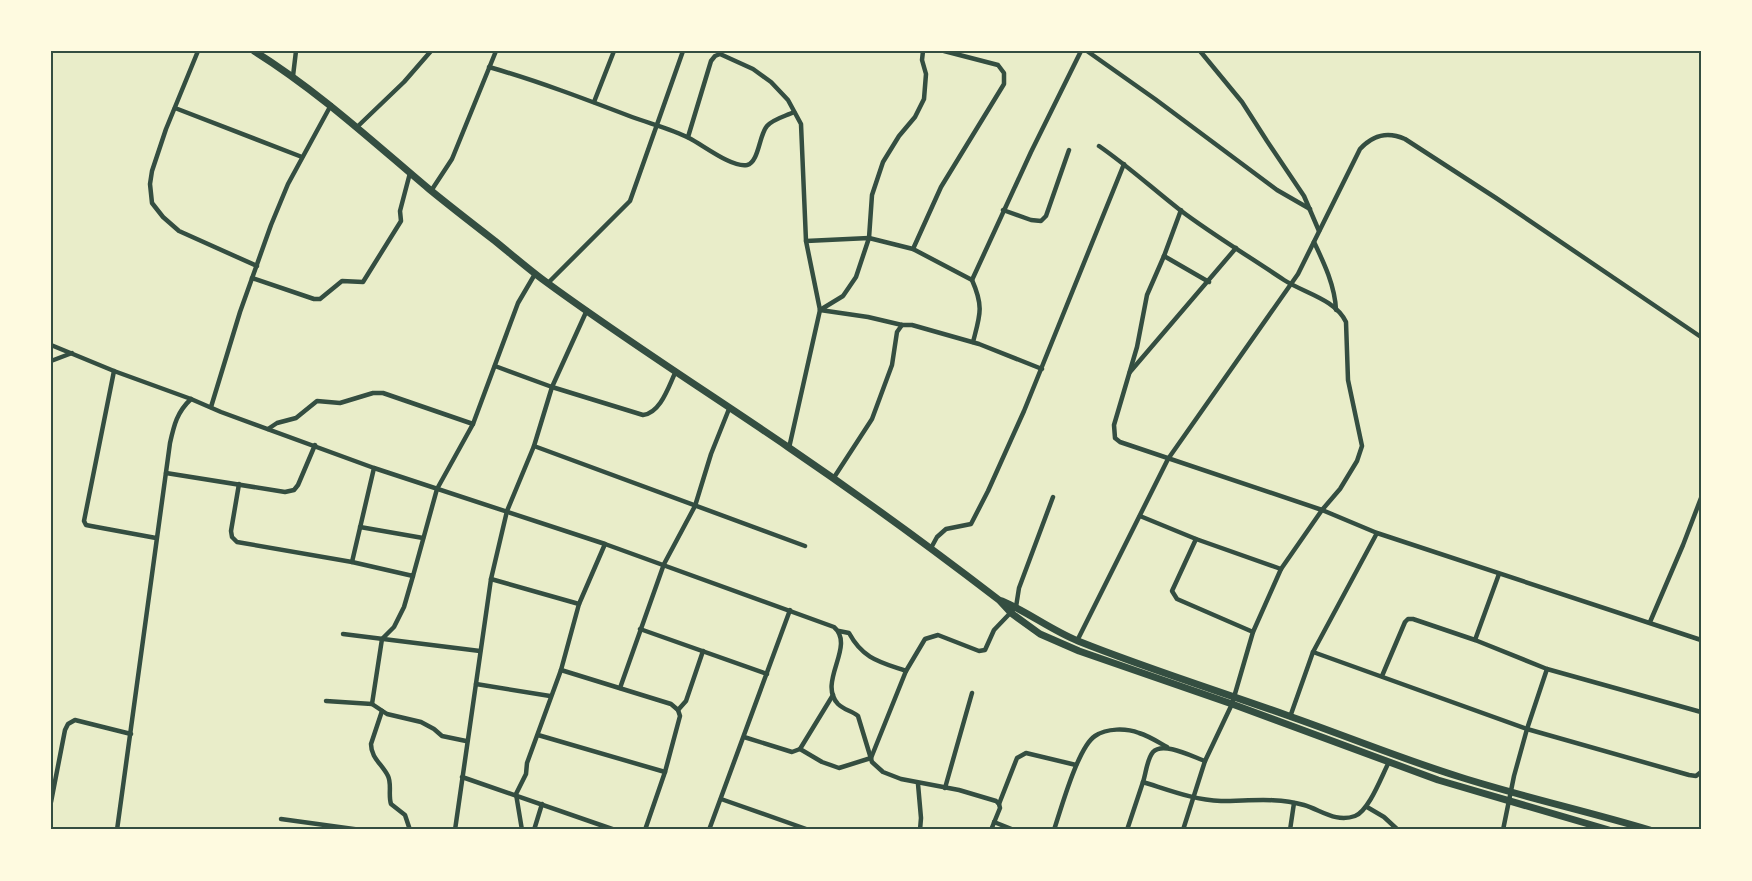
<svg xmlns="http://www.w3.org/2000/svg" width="1752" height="881" viewBox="0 0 1752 881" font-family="'Golos Text',sans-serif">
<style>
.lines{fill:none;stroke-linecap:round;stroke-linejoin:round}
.minor{stroke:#344e41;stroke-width:4.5}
.primary{stroke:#344e41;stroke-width:7}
.neatline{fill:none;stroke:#344e41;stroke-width:2}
</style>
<rect width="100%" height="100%" fill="#e9edc9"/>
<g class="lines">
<g class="minor">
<path d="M198,51L166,129L152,171L150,184L152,203L163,217L179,231L257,266"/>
<path d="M923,51L922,60L926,74L924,99L915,117L899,136L883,162L872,195L869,238L856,277L843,296L820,310L868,317L902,325H912L979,344L1042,369"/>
<path d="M1087,51L1155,99L1277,190L1310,209"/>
<path d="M1200,51L1242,102L1267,141L1304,196L1319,231"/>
<path d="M489,67C538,81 585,99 632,117C651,124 672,129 689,138C703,145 732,168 747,165C759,162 759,135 767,126C773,119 786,116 794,112"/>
<path d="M293,76L296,51"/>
<path d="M594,102L614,51"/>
<path d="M175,108L302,157"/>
<path d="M356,128L404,82L431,51"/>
<path d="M688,137L711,61L715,56L720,54L753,69L771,82L788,100L801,124L806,241L820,310L789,448"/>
<path d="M1099,146C1128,166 1153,189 1180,210C1213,235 1250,257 1284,280C1304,293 1335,299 1346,322L1348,380L1362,446L1357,461L1340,489L1322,510L1281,569L1253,632L1232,704L1205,761L1183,830"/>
<path d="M431,191L452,159L496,51"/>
<path d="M1003,210L1031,220L1041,221L1046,216L1069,150"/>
<path d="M1181,210L1164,256L1147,295L1137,347L1114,425L1115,438L1120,442L1322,510L1377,533L1701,640"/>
<path d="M806,241L869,238L913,249L972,280L1031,152L1081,51"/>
<path d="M1314,242C1324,263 1335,286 1336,310"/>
<path d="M913,249L941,187L1004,84V73L998,65L944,51"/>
<path d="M1164,256L1209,282"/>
<path d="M252,278L314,299H320L342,281L363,282L401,221L400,211L410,173"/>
<path d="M972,280C984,307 980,315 973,342"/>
<path d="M548,283L630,201L683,51"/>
<path d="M51,345L114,371L191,399L221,412L374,468L605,544L834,627C856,646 817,682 838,704C844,710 852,711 858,716L872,762L883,772L901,779L959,790L996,801L999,804L1000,808L991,830"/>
<path d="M51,361L72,353"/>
<path d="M495,366L552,387L643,415C661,413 669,385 676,371"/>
<path d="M114,371L84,521L86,525L91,526L156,538"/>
<path d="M1130,372L1236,248"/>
<path d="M211,407L240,312L271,225L288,184L331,105"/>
<path d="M268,429L277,423L296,418L317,401L340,403L373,393H383L473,424"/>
<path d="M534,446L805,546"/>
<path d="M166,473L285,492L294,490L298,485L315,445"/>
<path d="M833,479L872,419L892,365L897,332L902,325"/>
<path d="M239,484L231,531L232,537L237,542L352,562L413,576L437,489L473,424L518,303L535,274"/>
<path d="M1140,516L1196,539L1281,569"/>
<path d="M360,527L423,538"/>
<path d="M1196,539L1172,591L1177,599L1253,632"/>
<path d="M931,548L937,537L946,529L971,524L988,491L1024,411L1124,164"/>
<path d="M352,562L374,468"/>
<path d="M491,579L579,604L605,544"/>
<path d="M1650,622L1683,545L1701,498"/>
<path d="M640,629L767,674"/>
<path d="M839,631L849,633C863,659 880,662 906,671"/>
<path d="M343,634L480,651"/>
<path d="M1475,640L1499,574"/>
<path d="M1077,641L1168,459L1298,274L1360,149C1373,135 1387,131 1405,139L1496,198L1701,337"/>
<path d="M1313,652L1527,729L1689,775L1696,776L1701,772"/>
<path d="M561,670L671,704L678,710L680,716L665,772"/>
<path d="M1382,676L1405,622L1408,619H1413L1475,640L1547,669L1701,712"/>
<path d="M476,684L550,696"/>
<path d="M620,688L664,564L695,506L711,454L729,409"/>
<path d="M326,701L372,704L387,714L421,722L434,729L442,736L466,741"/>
<path d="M372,704L382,639L394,627L404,607L413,576"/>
<path d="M678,710L686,701L703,651"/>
<path d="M382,711L371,744C371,758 382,764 388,776C392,784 388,795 391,804L405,815L410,830"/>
<path d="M1290,717L1313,652L1377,533"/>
<path d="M538,735L665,772L645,830"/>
<path d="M744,737L792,752L800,749L833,695"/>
<path d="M800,749L822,762L839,768L871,758"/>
<path d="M871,758L906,671L925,639L938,635L979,651L985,650L994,630L1016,607L1019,588L1053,497"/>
<path d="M462,777L615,830"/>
<path d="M1143,782C1146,773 1147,759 1153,752C1163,741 1193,757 1205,761"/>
<path d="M918,784L921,818L920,830"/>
<path d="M945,788L972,693"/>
<path d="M721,799L809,830"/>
<path d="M51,802L65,730L68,724L75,720L131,734"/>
<path d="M999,804L1017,758L1026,753L1076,765"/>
<path d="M1367,807L1384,817L1398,830"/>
<path d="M281,819L361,830"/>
<path d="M994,822L1014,830"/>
<path d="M117,830L170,443C174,425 177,412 191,399"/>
<path d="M455,830L491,579L507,511L534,446L552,387L587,310"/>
<path d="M522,830L516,794L526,774L527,763L561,670L579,604"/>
<path d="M534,830L542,804"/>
<path d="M709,830L790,610"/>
<path d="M1054,830C1061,809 1078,747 1095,736C1107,728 1126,728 1139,733C1149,736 1158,742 1167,747"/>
<path d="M1127,830L1143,782C1169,790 1194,800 1221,801C1250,801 1275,797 1304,805C1321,810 1336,823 1355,816C1369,811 1382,775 1389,762"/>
<path d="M1290,830L1294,803"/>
<path d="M1503,830L1514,776L1527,729L1547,669"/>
</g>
<g class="primary">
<path d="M254,51C318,91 372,141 429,189C451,207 473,224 495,241C511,254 526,267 542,279C622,338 706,391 788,447C860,496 930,547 999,600L1011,613L1040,634L1079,651L1232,704L1438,780L1609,830"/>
<path d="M1002,601C1028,612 1051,630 1078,641C1148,669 1219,691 1289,716C1346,736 1402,759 1460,777C1523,797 1587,811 1650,830"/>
</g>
</g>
<rect width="1752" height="881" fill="none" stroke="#fefae0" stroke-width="105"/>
<rect x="52" y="52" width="1648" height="776" class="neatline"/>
</svg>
